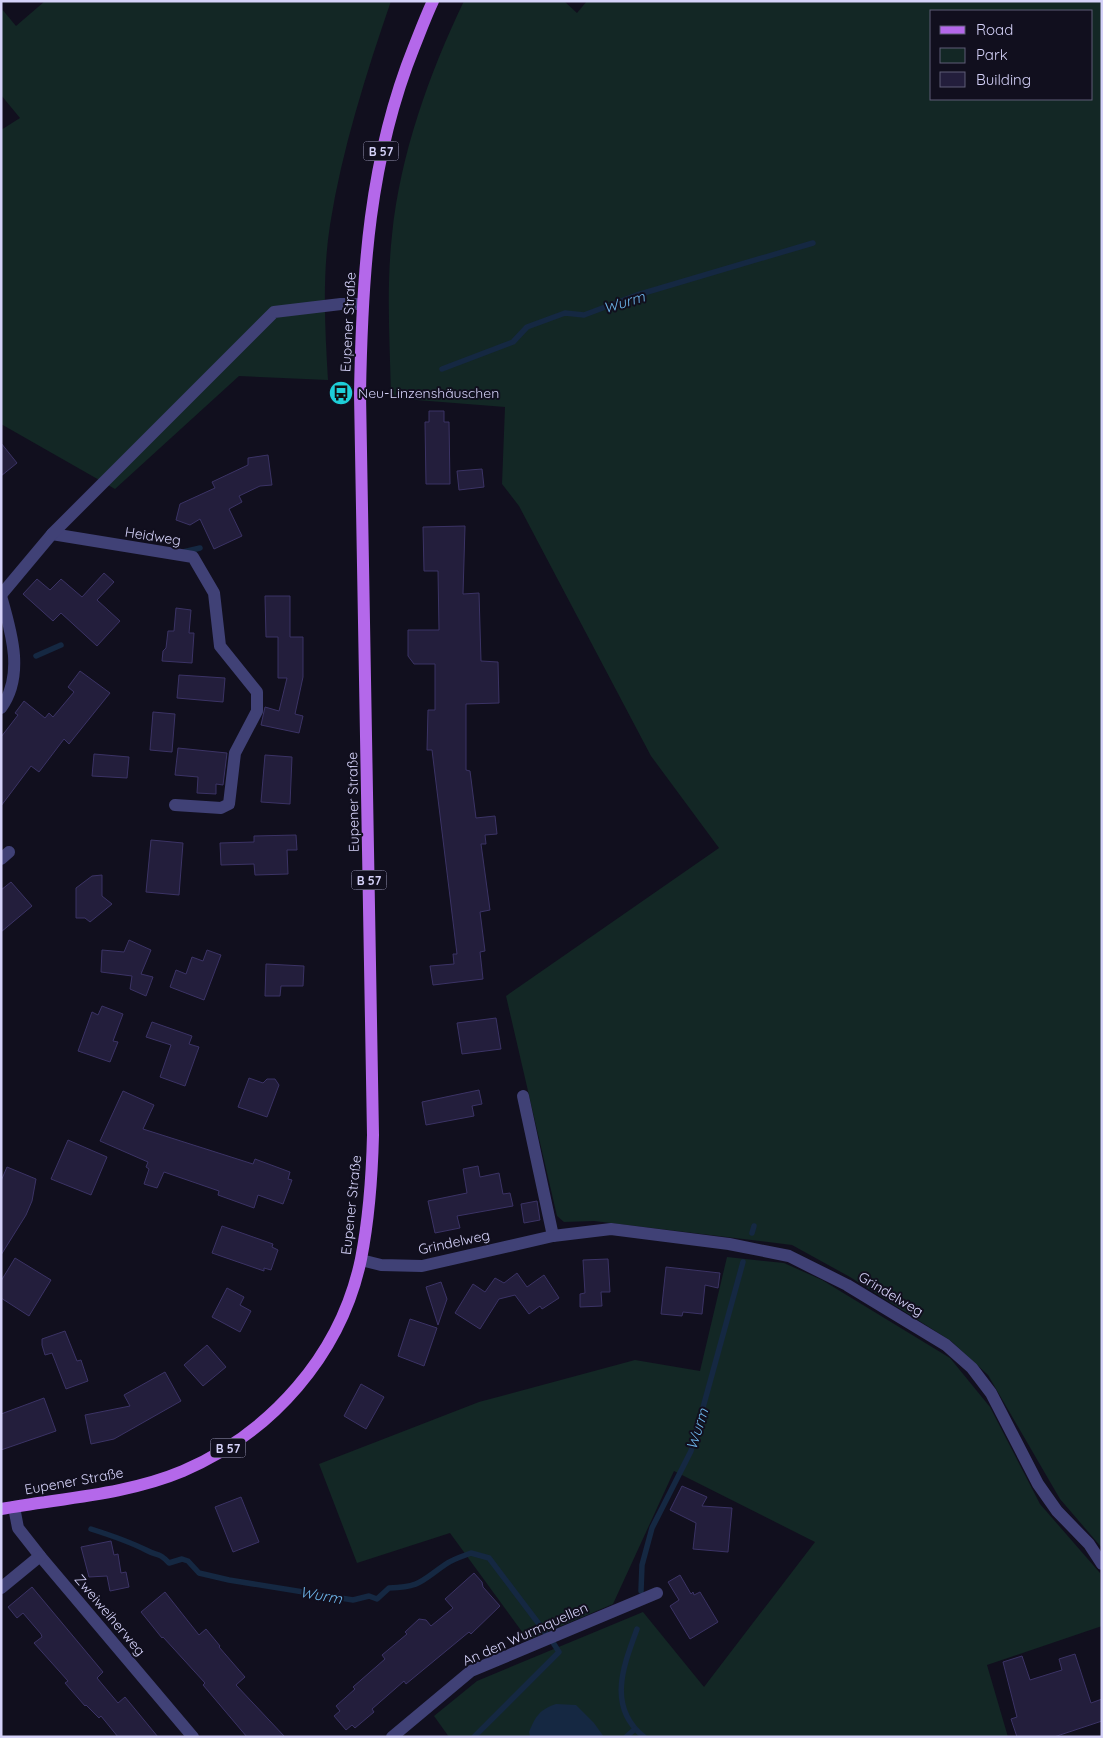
<svg xmlns="http://www.w3.org/2000/svg" width="1103" height="1738" viewBox="0 0 1103 1738" font-family="Quicksand,sans-serif">
<style>
.green{fill:#132725;fill-rule:evenodd}
.water{fill:#152842}
.lines{fill:none;stroke-linecap:round;stroke-linejoin:round}
.stream{stroke:#152842;stroke-width:5.5}
.building{fill:#231e3c;stroke:#3b3365}
.minor{stroke:#404176;stroke-width:12}
.major{stroke:#b468ea;stroke-width:12}
.labels{text-anchor:middle;dominant-baseline:central;stroke-width:4;stroke-linejoin:round;paint-order:stroke}
.shield{fill:#110f1e;stroke:#9a98b7;stroke-width:1}
.shield-label{font-size:12px;font-weight:bold;fill:#d5d2f9}
.street-label{font-size:14px;fill:#d5d2f9;stroke:#110f1e}
.poi-label{font-size:14px;fill:#d5d2f9;stroke:#110f1e;text-anchor:start}
.water-label{font-size:15px;font-style:italic;fill:#6eb6eb;stroke:#110f1e}
</style>
<rect width="100%" height="100%" fill="#110f1e"/>
<g class="green">
<path d="M45,1H391C366,74 342,149 330,225C322,276 325,329 328,380L239,376L115,489L1,424V130L20,118L1,95V8L16,26Z"/>
<path d="M464,1H564L577,13L587,1H1102V1548L1060,1499L988,1375L951,1341L850,1277L792,1245L594,1221L564,1222L557,1216L506,996L719,848L651,756L519,506L502,484L505,407L391,398C390,344 386,290 392,235C400,155 429,74 464,1ZM932,11H1092V99H932Z"/>
<path d="M727,1257L784,1263L822,1280L950,1358L990,1407L1040,1504L1100,1573L1102,1626L987,1665L1008,1737H449L434,1716L477,1681L643,1612L704,1687L815,1542L674,1471L613,1604L528,1640L450,1533L357,1563L319,1464L479,1402L635,1360L700,1371Z"/>
</g>
<path class="water" d="M556,1704L576,1705L594,1723L604,1737H530L529,1732C535,1717 540,1709 556,1704Z"/>
<g class="lines">
<g class="stream">
<path d="M442,369L513,342L527,327L565,313L584,315L637,295L813,243"/>
<path d="M183,552L200,548"/>
<path d="M36,656L61,645"/>
<path d="M752,1233L754,1226"/>
<path d="M91,1529C110,1535 128,1541 146,1550C157,1556 159,1552 169,1563L182,1559L188,1561L199,1573L229,1580L353,1600L369,1596L377,1599L389,1588C421,1587 421,1581 446,1564C453,1559 463,1556 471,1553L489,1558L545,1632"/>
<path d="M641,1591L642,1565L652,1528L691,1451L743,1262"/>
<path d="M637,1629C623,1667 607,1707 644,1737"/>
<path d="M474,1737L559,1652L552,1641"/>
<path d="M626,1737L635,1729"/>
</g>
</g>
<g class="building">
<path d="M429,411H444V422H449L450,484H426L425,422H429Z"/>
<path d="M1,443L17,463L1,476Z"/>
<path d="M268,455L272,485L260,486L239,496L242,502L229,509L242,536L214,549L200,519L190,525L176,520L180,504L215,488L212,482L248,465V458Z"/>
<path d="M482,469L484,487L459,490L457,471Z"/>
<path d="M465,526L463,594L479,593L481,661L498,662L499,703L466,704V770L470,771L476,818L495,816L497,834L485,835L486,844H481L490,910L480,912L485,951L480,952L483,979L433,985L430,966L454,964L453,954H457L432,750H427L428,710H435V664H414L408,656V630H439L438,571H424L423,527Z"/>
<path d="M104,573L114,582L97,600L120,621L97,646L61,613L53,621L23,594L37,579L50,590L61,579L82,597Z"/>
<path d="M265,596H290V637H303V677L295,714L303,716L299,733L261,725L265,707L279,711L287,678H278V637H266Z"/>
<path d="M176,608L191,610L189,633H194L192,663L162,661L163,651L166,648L168,631H174Z"/>
<path d="M80,671L110,693L69,744L64,739L39,772L31,766L1,806V737L18,715L15,713L24,701L45,718L49,713L53,717L74,692L68,687Z"/>
<path d="M179,675L225,678L223,702L177,698Z"/>
<path d="M153,712L175,714L172,752L150,750Z"/>
<path d="M178,748L227,753L223,785L216,784V794L197,793L198,777L175,775Z"/>
<path d="M94,754L129,757L127,778L92,776Z"/>
<path d="M265,755L292,757L290,804L261,802Z"/>
<path d="M296,835L297,850H287L288,874L255,875L254,864L221,865L220,843L254,842V836Z"/>
<path d="M151,840L183,843L179,895L146,892Z"/>
<path d="M102,875V896L112,904L90,922L85,918H76V888L92,876Z"/>
<path d="M11,882L32,906L1,932V890Z"/>
<path d="M129,940L151,950L141,974L153,977L146,996L130,989L132,976L101,972L102,950L124,952Z"/>
<path d="M207,950L221,955L204,1000L170,987L176,970L186,974L192,957L203,961Z"/>
<path d="M266,964L304,966L303,986H281L280,996H265Z"/>
<path d="M102,1006L123,1014L113,1041L118,1042L110,1062L78,1051L92,1012L98,1015Z"/>
<path d="M496,1018L501,1049L462,1054L457,1023Z"/>
<path d="M152,1022L192,1036L189,1044L199,1047L185,1086L160,1077L171,1045L146,1037Z"/>
<path d="M249,1078L263,1083L267,1079H275L279,1085L267,1117L238,1107Z"/>
<path d="M479,1090L482,1104L472,1106L474,1116L426,1125L422,1102Z"/>
<path d="M123,1091L154,1105L143,1129L253,1164L255,1159L290,1172L288,1179L292,1180L283,1204L258,1195L254,1208L218,1195L219,1191L164,1172L157,1188L144,1184L149,1169L146,1167L148,1162L100,1141Z"/>
<path d="M68,1140L107,1157L91,1195L51,1179Z"/>
<path d="M478,1166L480,1177L499,1173L503,1194L510,1193L513,1206L457,1216L460,1228L435,1233L428,1201L467,1193L463,1169Z"/>
<path d="M7,1167L36,1179L32,1201L26,1215L1,1255V1181Z"/>
<path d="M537,1201L540,1220L524,1223L521,1204Z"/>
<path d="M222,1226L273,1244L272,1247L278,1250L271,1270L264,1268V1271L212,1253Z"/>
<path d="M15,1258L51,1280L29,1316L1,1298V1281Z"/>
<path d="M608,1259L610,1292H601L602,1306L580,1307V1294L585,1293L583,1260Z"/>
<path d="M666,1267L720,1273L718,1288L705,1285L702,1314L683,1312L682,1316L661,1314Z"/>
<path d="M517,1273L527,1287L544,1275L559,1298L542,1309L540,1306L529,1314L515,1295L499,1299L480,1329L455,1313L473,1284L485,1292L495,1278L504,1283Z"/>
<path d="M441,1282L447,1299L438,1325L426,1287Z"/>
<path d="M227,1288L244,1297L240,1305L251,1311L240,1332L212,1317Z"/>
<path d="M410,1319L437,1328L424,1366L398,1356Z"/>
<path d="M65,1331L77,1361L81,1360L88,1381L66,1389L52,1353L45,1355L42,1345V1339Z"/>
<path d="M207,1345L226,1367L203,1386L184,1365Z"/>
<path d="M165,1372L181,1401L114,1439L91,1444L85,1415L130,1406L124,1395Z"/>
<path d="M361,1384L384,1397L366,1429L344,1416Z"/>
<path d="M44,1398L56,1431L1,1450V1414Z"/>
<path d="M682,1486L707,1497L702,1506L732,1508L728,1552L693,1549L696,1523L670,1510Z"/>
<path d="M241,1497L259,1542L233,1552L215,1507Z"/>
<path d="M111,1541L114,1555L118,1554L121,1573L126,1572L129,1587L110,1591L107,1576L89,1577L81,1547Z"/>
<path d="M474,1573L482,1582L483,1587L500,1606L471,1634L469,1632L406,1684L404,1681L372,1709L374,1712L355,1728L352,1725L346,1730L334,1716L340,1711L336,1706L355,1689L353,1687L385,1659L382,1655L407,1634L405,1632L419,1619L426,1620L431,1626L453,1608L445,1599Z"/>
<path d="M680,1575L691,1594L693,1592L694,1595L700,1592L718,1622L690,1639L670,1606L679,1600L668,1582Z"/>
<path d="M32,1587L103,1672L97,1678L118,1703L125,1697L158,1737H118L101,1716L99,1718L86,1705L85,1706L65,1683L68,1681L34,1643L42,1637L41,1634L23,1613L17,1618L8,1607Z"/>
<path d="M165,1592L199,1635L206,1629L220,1646L219,1647L245,1677L236,1685L285,1737H247L203,1685L205,1683L163,1637L162,1638L141,1612Z"/>
<path d="M1075,1654L1091,1703L1102,1699V1721L1054,1737H1017L1011,1719L1017,1717L1003,1662L1022,1656L1030,1680L1062,1670L1059,1659Z"/>
</g>
<g class="lines">
<g class="minor">
<path d="M52,534L193,557L214,593L220,646L257,692V711L235,753L229,804L221,808L175,805"/>
<path d="M1,595L52,534L274,312L341,304H362"/>
<path d="M1,596C11,631 25,675 1,708"/>
<path d="M1,859L9,852"/>
<path d="M523,1096L553,1236"/>
<path d="M361,1260L381,1265L422,1266L553,1236L611,1229L729,1244L789,1256L847,1285L946,1345L972,1368L991,1393L1038,1484L1057,1511L1089,1544L1102,1564"/>
<path d="M14,1507L18,1528L40,1556L193,1737"/>
<path d="M1,1588L40,1556"/>
<path d="M392,1737L471,1671L657,1593"/>
</g>
<path class="major" d="M1,1509C61,1498 126,1495 183,1471C271,1433 341,1355 361,1259C369,1218 372,1177 373,1135L360,394C362,274 369,159 414,47C420,32 426,16 433,1"/>
</g>
<defs>
<g id="bus-disc" transform="scale(1.25)"><circle r="9.5" fill="#1eced8" stroke="#110f1e"/><path d="M-5-6H5V4H4V6H2V4H-2V6H-4V4H-5ZM-3.5-4V0h7V-4ZM-3.5 1.2v1.5H-2V1.2ZM2 1.2v1.5H3.5V1.2Z" fill="#111"/></g>
</defs>
<g fill-rule="evenodd">
<use href="#bus-disc" x="341" y="393"/>
</g>
<g class="labels">
<g class="shield">
<rect x="363.5" y="141.5" width="35" height="19" rx="4"/>
<rect x="351.5" y="870.5" width="35" height="19" rx="4"/>
<rect x="210.5" y="1438.5" width="35" height="19" rx="4"/>
</g>
<g class="shield-label">
<text x="381" y="151">B 57</text>
<text x="369" y="880">B 57</text>
<text x="228" y="1448">B 57</text>
</g>
<g class="street-label">
<text transform="translate(348 322) rotate(-87)">Eupener Straße</text>
<text transform="translate(153 536) rotate(9)">Heidweg</text>
<text transform="translate(353 802) rotate(-91)">Eupener Straße</text>
<text transform="translate(351 1205) rotate(-84)">Eupener Straße</text>
<text transform="translate(454 1242) rotate(-12)">Grindelweg</text>
<text transform="translate(891 1294) rotate(31)">Grindelweg</text>
<text transform="translate(74 1481) rotate(-10)">Eupener Straße</text>
<text transform="translate(110 1615) rotate(50)">Zweiweiherweg</text>
<text transform="translate(525 1634) rotate(-24)">An den Wurmquellen</text>
</g>
<g class="poi-label">
<text x="358" y="393">Neu-Linzenshäuschen</text>
</g>
<g class="water-label">
<text transform="translate(624 302) rotate(-17)">Wurm</text>
<text transform="translate(697 1429) rotate(-73)">Wurm</text>
<text transform="translate(321 1595) rotate(10)">Wurm</text>
</g>
</g>
<rect width="1103" height="1738" fill="none" stroke="#d5d2f9" stroke-width="5"/>
<rect x="930" y="10" width="162" height="90" fill="#110f1e" stroke="#5f5d76"/>
<rect x="940" y="26" width="25" height="8" fill="#b468ea" stroke="#5f5d76"/>
<text x="976" y="35" font-size="15" fill="#d5d2f9">Road</text>
<rect x="940" y="48" width="25" height="15" fill="#132725" stroke="#5f5d76"/>
<text x="976" y="60" font-size="15" fill="#d5d2f9">Park</text>
<rect x="940" y="72" width="25" height="15" fill="#231e3c" stroke="#5f5d76"/>
<text x="976" y="85" font-size="15" fill="#d5d2f9">Building</text>
</svg>
